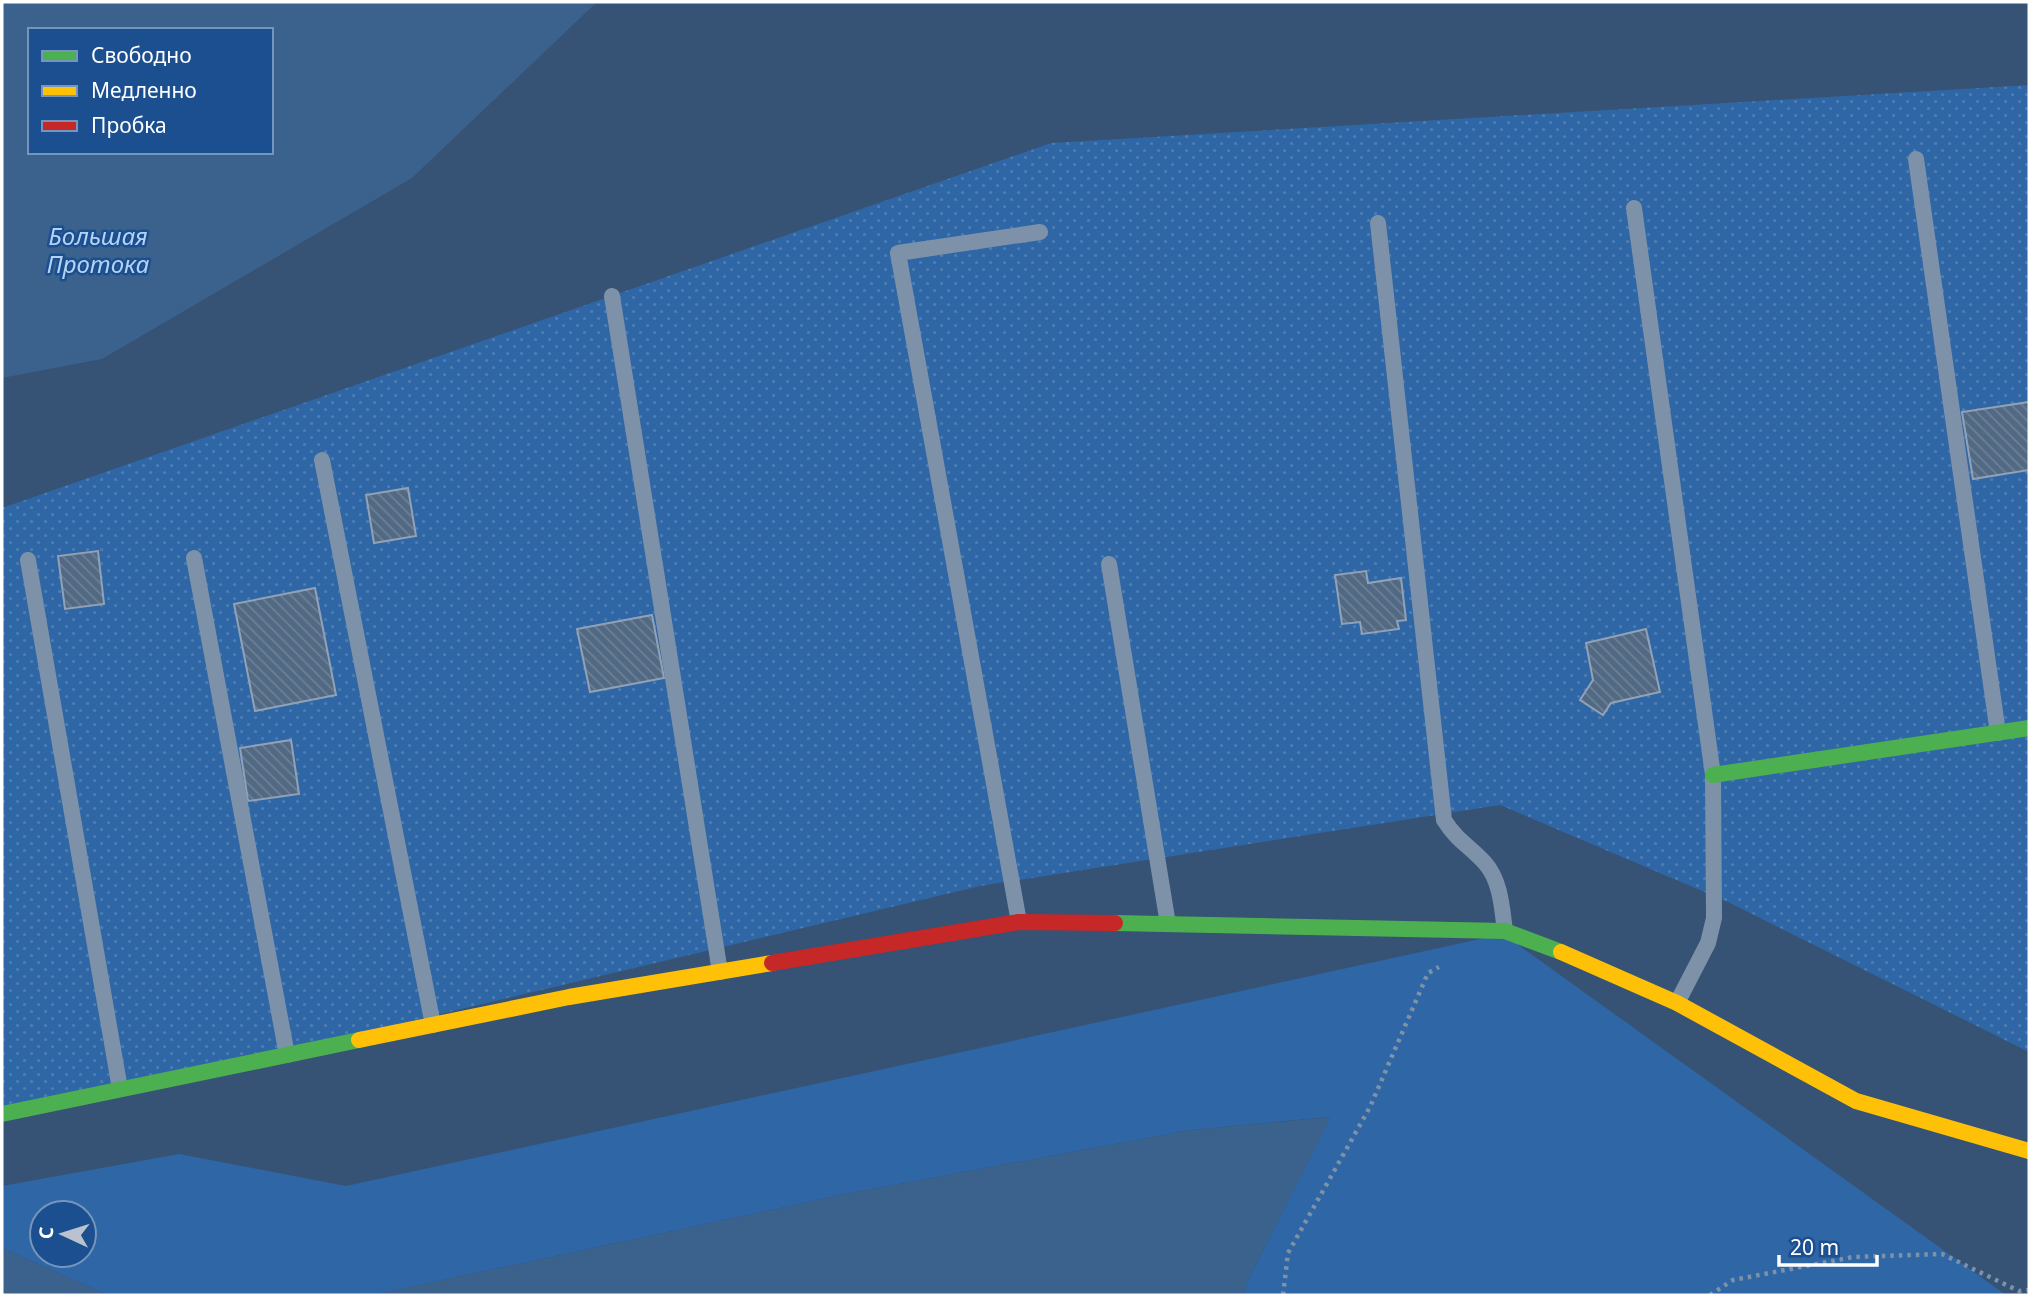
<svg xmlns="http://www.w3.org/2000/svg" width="2031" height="1297" viewBox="0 0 2031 1297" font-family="'Noto Sans',sans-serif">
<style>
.grass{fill:#2f66a5;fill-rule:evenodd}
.garden{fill:url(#garden-dots)}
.water{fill:#3b618d;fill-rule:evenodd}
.building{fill:url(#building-back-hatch);stroke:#92a2b6;stroke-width:2}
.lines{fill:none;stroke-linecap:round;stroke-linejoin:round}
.path{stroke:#7d92a8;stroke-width:4.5;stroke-dasharray:3.5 5;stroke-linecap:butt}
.lane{stroke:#7d92a8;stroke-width:16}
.fast{stroke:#4caf50;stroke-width:16}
.slow{stroke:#ffc107;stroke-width:16}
.jam{stroke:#c62828;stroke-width:16}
.labels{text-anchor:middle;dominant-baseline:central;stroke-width:5;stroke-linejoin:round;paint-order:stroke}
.water-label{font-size:24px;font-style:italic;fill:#b5d3f5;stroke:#1b4f8f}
</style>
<defs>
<pattern id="garden-dots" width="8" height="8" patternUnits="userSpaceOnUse" patternTransform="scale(1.75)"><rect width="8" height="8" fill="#2f66a5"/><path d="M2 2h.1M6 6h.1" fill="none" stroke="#4e7db2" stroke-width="1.8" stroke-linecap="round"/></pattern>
<pattern id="building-back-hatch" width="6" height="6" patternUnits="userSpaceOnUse" patternTransform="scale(1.75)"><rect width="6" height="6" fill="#526984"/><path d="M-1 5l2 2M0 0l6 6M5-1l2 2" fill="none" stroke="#6c8096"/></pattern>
</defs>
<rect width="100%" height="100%" fill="#365274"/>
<path class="grass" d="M1503,934L2006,1295H1244L1247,1282L1330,1117L1191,1130L846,1194L373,1295H108L2,1248V1186L179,1154L346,1186ZM42,1213H84V1255H42Z"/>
<path class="garden" d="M2029,85V1052L1728,902L1500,805L980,886L2,1118V508L1051,143Z"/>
<g class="water">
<path d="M2,2H597L412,178L102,359L2,378ZM30,30H271V152H30Z"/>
<path d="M1331,1117L1247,1282L1244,1295H373L846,1194L1191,1130Z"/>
<path d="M2,1248L108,1295H2Z"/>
</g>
<g class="building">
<path d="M2029,402V470L1973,479L1962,412Z"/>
<path d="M408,488L416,536L374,543L366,495Z"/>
<path d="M98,551L104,604L65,609L58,556Z"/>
<path d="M1366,571L1368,583L1401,578L1406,620L1397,621L1399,629L1362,634L1360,622L1342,624L1335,575Z"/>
<path d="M315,588L336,695L255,711L234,604Z"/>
<path d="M652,615L664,678L590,692L577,629Z"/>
<path d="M1646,629L1660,692L1611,703L1603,715L1580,700L1593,680L1586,643Z"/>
<path d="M291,740L299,794L248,801L240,748Z"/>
</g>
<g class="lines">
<g class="path">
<path d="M1283,1295L1288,1253L1370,1107L1428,973L1439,967"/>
<path d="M1710,1295L1733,1280L1853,1257L1942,1254L2019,1291L2029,1290"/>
</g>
<g class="lane">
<path d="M1916,159L1998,733"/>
<path d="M1634,208L1713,775L1714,918L1708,943L1677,1003"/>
<path d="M1378,223L1444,820C1458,842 1470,846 1485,863C1501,881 1502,909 1505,931"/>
<path d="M612,296L720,972"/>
<path d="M322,460L433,1025"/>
<path d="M194,558L287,1055"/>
<path d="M28,560L120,1089"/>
<path d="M1109,564L1168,924"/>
<path d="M1019,922L898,253L1040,232"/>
</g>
<g class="fast">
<path d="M1713,775L2029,728"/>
<path d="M1115,923L1505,931L1561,952"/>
<path d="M2,1114L359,1040"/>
</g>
<g class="slow">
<path d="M1561,952L1677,1003L1856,1101L2029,1151"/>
<path d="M359,1040L569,997L772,963"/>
</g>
<path class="jam" d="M772,963L1019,922L1115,923"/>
</g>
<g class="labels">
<g class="water-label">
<text x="98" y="235">Большая<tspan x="98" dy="28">Протока</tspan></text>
</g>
</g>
<rect width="2031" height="1297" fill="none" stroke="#ffffff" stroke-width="7"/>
<rect x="28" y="28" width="245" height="126" fill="#1b4f8f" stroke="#7695bc" stroke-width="2"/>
<rect x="42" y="51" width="35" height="10" fill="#4caf50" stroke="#7695bc" stroke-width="2"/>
<text x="91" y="63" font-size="21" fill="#ffffff">Свободно</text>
<rect x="42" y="86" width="35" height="10" fill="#ffc107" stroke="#7695bc" stroke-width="2"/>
<text x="91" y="98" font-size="21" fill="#ffffff">Медленно</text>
<rect x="42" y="121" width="35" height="10" fill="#c62828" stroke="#7695bc" stroke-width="2"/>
<text x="91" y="133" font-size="21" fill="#ffffff">Пробка</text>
<g transform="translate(63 1234) rotate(274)"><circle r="33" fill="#1b4f8f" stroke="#7695bc" stroke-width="2"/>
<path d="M0-5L12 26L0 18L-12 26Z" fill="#b9c2ce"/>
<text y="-10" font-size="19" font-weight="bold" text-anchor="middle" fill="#ffffff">С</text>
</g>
<path d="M1779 1255v10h98v-10" fill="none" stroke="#ffffff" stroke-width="3.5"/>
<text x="1790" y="1255" font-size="21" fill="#ffffff" stroke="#1b4f8f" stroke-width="5" paint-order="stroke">20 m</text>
</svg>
